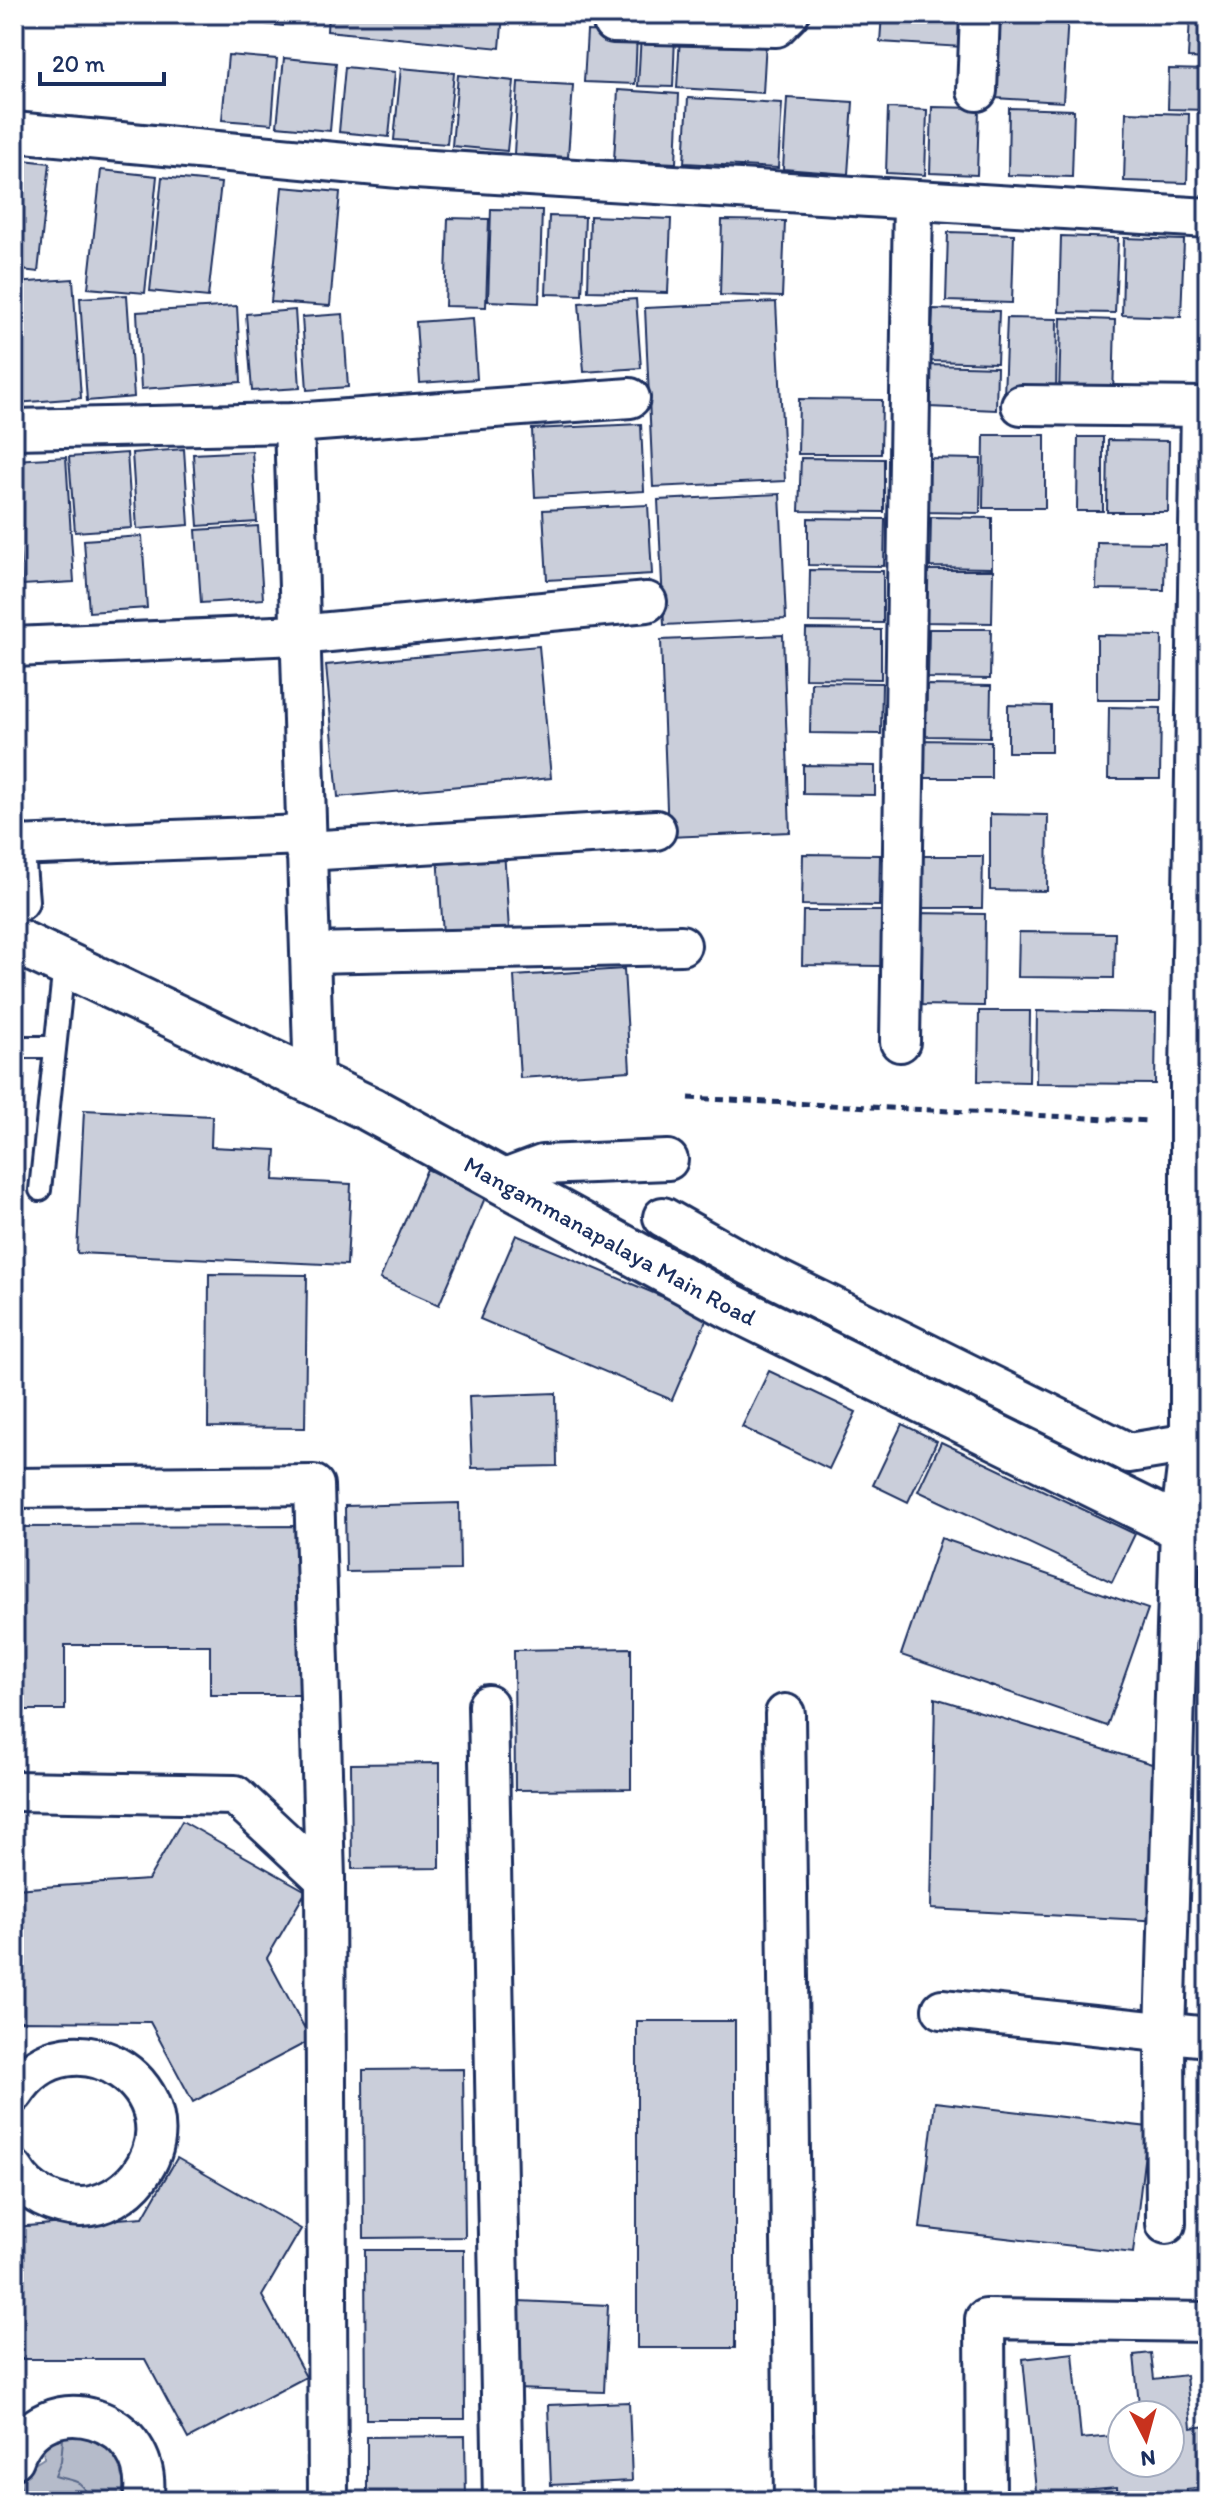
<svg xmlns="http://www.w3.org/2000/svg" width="1222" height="2515" viewBox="0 0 1222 2515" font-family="Itim,sans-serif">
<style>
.water{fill:#b5bbca;stroke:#77839f;stroke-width:2}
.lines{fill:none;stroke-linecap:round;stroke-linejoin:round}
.shore{stroke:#596789;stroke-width:2}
.building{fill:#caceda;stroke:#1b2f5e;stroke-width:2}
.lane-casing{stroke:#1b2f5e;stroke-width:26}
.street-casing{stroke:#1b2f5e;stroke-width:44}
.secondary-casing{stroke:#1b2f5e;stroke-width:50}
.path{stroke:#1b2f5e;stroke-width:5;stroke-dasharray:8 6;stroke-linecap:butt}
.lane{stroke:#fff;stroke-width:20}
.street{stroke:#fff;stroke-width:38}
.secondary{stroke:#fff;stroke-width:44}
.labels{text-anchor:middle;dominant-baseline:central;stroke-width:7;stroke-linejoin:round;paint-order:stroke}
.street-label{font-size:24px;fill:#1b2f5e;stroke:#fff}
</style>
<rect width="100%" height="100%" fill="#fff"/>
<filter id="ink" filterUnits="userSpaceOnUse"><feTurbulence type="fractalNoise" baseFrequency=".0125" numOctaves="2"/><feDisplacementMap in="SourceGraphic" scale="16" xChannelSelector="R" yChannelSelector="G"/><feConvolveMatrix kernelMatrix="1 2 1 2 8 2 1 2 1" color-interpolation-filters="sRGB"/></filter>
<g filter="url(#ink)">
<path class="water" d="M42,2430L120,2431L121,2474L131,2501H73L67,2495L42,2500L25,2497L16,2476L44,2458Z"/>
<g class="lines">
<path class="shore" d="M63,2439L61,2461L55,2476C70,2481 86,2478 88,2501"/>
</g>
<g class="building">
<path d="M167,14H284L283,26Z"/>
<path d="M328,14H503L500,48L327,31Z"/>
<path d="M882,14H965L963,47L880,42Z"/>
<path d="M1000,14H1068L1063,102L995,98Z"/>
<path d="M1190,14H1208V59L1188,58Z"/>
<path d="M587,31L637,34L635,84L584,82Z"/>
<path d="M641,34L675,36L673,87L638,86Z"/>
<path d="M680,36L766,40L763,93L677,88Z"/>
<path d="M228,55L277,59L272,124L222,120Z"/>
<path d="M284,58L336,63L330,131L277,126Z"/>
<path d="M345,67L395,72L389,137L339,132Z"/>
<path d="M401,68L454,73L447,144L394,140Z"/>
<path d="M1169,69L1208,70V110L1168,109Z"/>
<path d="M458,75L514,81L507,151L452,146Z"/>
<path d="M518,82L573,85L568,157L514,154Z"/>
<path d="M618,90L679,94L676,163L614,160Z"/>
<path d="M688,98L782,103L778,168L684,163Z"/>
<path d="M787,98L853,102L848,174L783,169Z"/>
<path d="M932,107L979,108L977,175L930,173Z"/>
<path d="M888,108L927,110L925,175L886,173Z"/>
<path d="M1009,108L1074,110L1072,177L1008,175Z"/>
<path d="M1126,112L1189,114L1187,183L1124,181Z"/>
<path d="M14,159L50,163L38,272L14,269Z"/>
<path d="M101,170L157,176L145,293L88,288Z"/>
<path d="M162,177L221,183L208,297L150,291Z"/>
<path d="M282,187L340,192L330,306L271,302Z"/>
<path d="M491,209L542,210L539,303L488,301Z"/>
<path d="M549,216L585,217L582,295L546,294Z"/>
<path d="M590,216L671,219L668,293L588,291Z"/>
<path d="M448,218L489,219L486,307L445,306Z"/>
<path d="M722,220L785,221L782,297L720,295Z"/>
<path d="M948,232L1014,234L1012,303L946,301Z"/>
<path d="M1061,236L1118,238L1115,313L1059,312Z"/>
<path d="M1124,238L1184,240L1181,317L1122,315Z"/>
<path d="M73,279L81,398L16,403L14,283Z"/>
<path d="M127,295L134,397L87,401L80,298Z"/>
<path d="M636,299L641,368L584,372L579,303Z"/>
<path d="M776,302L785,481L653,487L645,308Z"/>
<path d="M237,306L241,382L141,389L137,312Z"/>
<path d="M933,309L999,311L997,363L931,361Z"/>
<path d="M295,310L300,388L252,391L246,314Z"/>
<path d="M343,314L348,387L307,390L302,317Z"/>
<path d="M473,318L477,379L420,383L416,322Z"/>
<path d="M1007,318L1057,319L1056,398L1004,396Z"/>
<path d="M1061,318L1115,320L1113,400L1059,398Z"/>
<path d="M930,365L997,367L996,410L929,407Z"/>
<path d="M799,399L882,400L881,454H798Z"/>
<path d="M641,424L644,491L535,497L532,429Z"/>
<path d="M984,435H1045V508H983Z"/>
<path d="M1078,437H1103V511H1077Z"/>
<path d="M1108,440L1169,441L1168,512H1107Z"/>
<path d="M184,449L189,525L137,529L132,453Z"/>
<path d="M252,451L257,522L198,526L193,454Z"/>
<path d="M127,453L132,528L75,532L69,457Z"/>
<path d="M66,457L74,582L22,585L14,460Z"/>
<path d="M801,458L884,459V512L799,511Z"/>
<path d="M922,458L981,459L980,513L921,512Z"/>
<path d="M780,494L786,619L664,625L658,500Z"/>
<path d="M648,505L652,574L547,580L543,510Z"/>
<path d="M931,517L992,518V568L930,567Z"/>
<path d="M808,518L885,519L884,566L808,565Z"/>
<path d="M258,526L263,599L201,603L196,530Z"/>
<path d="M142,536L147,608L89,612L84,540Z"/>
<path d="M1097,542L1165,543L1164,590L1096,589Z"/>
<path d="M810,570L883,571V623L809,622Z"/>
<path d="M926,570H993L992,623L925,622Z"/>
<path d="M806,629L881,630V679L805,678Z"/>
<path d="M929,629H991L990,679L928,678Z"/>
<path d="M783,635L790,832L668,837L661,640Z"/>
<path d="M1097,635L1162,636L1161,700H1097Z"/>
<path d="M539,646L551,778L338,797L326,665Z"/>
<path d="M811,682L882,683L881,734L810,733Z"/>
<path d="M927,685L991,686L990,737L926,736Z"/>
<path d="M1008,705L1051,706V752H1008Z"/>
<path d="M1109,707L1161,708L1160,779H1108Z"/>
<path d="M915,740L991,741V778H914Z"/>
<path d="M803,765L875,766V795L803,794Z"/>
<path d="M990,814L1048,815L1047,891L990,890Z"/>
<path d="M504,849L509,931L443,935L438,853Z"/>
<path d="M803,854L880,855L879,906L802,905Z"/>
<path d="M914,856H983L982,908H913Z"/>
<path d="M803,911H882L881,966L802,965Z"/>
<path d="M914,913L985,914L984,1006L913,1005Z"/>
<path d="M1019,932L1115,933L1114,978L1018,977Z"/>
<path d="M624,969L630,1071L520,1078L514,976Z"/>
<path d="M979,1011H1030L1029,1082L978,1081Z"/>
<path d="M1037,1011L1156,1013L1155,1084L1036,1083Z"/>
<path d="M84,1110L212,1116L211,1147L276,1150L274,1180L351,1184L347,1265L77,1253Z"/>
<path d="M427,1169L485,1198L439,1305L380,1279Z"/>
<path d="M516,1235L708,1316L672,1400L480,1319Z"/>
<path d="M209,1274L307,1275L305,1428L208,1427Z"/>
<path d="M769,1371L856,1412L829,1469L742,1427Z"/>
<path d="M556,1393L557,1466L472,1468L469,1396Z"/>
<path d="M902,1424L937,1441L908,1502L873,1485Z"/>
<path d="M941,1442L1135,1534L1112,1582L918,1491Z"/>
<path d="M459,1503L460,1570L346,1572L345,1506Z"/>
<path d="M303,1526V1695H210V1645H65V1710H14V1527Z"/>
<path d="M941,1538L1148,1609L1107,1726L901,1655Z"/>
<path d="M631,1648V1789L515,1790L514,1650Z"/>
<path d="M935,1698L1165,1768L1163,1921L931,1909Z"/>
<path d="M440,1763V1868L352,1869L351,1764Z"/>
<path d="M182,1821L306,1891L267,1958L311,2040L193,2102L150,2022L16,2021L14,2025V1889L148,1880Z"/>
<rect x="637" y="2021" width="98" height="327"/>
<path d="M463,2069L465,2237L364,2238L363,2070Z"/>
<path d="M935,2102L1148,2127L1133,2253L920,2228Z"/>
<path d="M177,2158L301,2229L262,2296L306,2377L188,2439L145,2359H14V2227L143,2217Z"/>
<path d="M365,2250H464L465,2419H366Z"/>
<path d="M518,2301L608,2305L604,2392L515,2389Z"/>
<path d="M1073,2353L1081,2439L1122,2435V2463H1170V2415H1140L1134,2355L1151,2353L1154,2379L1186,2375L1191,2428L1208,2426V2487L1187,2489L1188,2501H1118L1117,2487L1082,2490L1083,2501H1037L1023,2359Z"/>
<path d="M629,2402L632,2481L551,2485L548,2405Z"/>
<path d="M465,2436L466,2501H367V2437Z"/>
<path d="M546,2494L632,2495V2501H546Z"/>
</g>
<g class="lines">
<g class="lane-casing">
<g id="lane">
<path d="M14,1047H55"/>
<path d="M40,1190L64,965"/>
</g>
</g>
<g class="street-casing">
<g id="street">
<path d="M613,23L776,27L789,14"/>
<path d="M977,91L980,14"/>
<path d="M14,132L399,168L1208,218"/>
<path d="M1021,405L1208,407"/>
<path d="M294,423L314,1084"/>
<path d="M14,429L294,423L630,398"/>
<path d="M14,647L298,635L647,602"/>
<path d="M14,841L19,901L14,904"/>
<path d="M14,846L304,835"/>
<path d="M305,851L656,830"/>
<path d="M311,953L681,945"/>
<path d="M900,1042L913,201"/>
<path d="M502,1180L542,1165L668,1160"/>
<path d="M663,1217L750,1266L1129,1453L1190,1443"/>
<path d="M14,1488L314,1485L325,1879"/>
<path d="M488,1705L503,2501"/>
<path d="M785,1714L794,2501"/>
<path d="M14,1791L235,1795L325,1879L328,2501"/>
<path d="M942,2009L1208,2037"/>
<path d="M14,2093C71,2004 201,2092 139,2176C126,2193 103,2207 81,2207C54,2206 28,2194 14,2170"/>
<path d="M1166,2224L1165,2034L1180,1526L1190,1443V1078L1201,407"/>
<path d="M14,2459C42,2382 158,2416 143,2501"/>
<path d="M986,2501L985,2319L1208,2322"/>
</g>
</g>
<g class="secondary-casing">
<g id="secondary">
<path id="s1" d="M14,940L370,1109L730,1306L1208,1541"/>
</g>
</g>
<path class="path" d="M689,1098L1150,1121"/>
<use href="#lane" class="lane"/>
<use href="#street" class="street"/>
<use href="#secondary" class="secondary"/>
</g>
</g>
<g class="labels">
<g class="street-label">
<text stroke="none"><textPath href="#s1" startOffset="668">Mangammanapalaya Main Road</textPath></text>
</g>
</g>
<rect width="1222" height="2515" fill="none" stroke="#fff" stroke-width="48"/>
<rect x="24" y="24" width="1174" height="2467" fill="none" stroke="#1b2f5e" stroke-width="3" filter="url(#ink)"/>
<g transform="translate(1146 2439) rotate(174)"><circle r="38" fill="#ffffff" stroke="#a4acbf" stroke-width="2"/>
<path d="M0-6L14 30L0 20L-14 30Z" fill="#c8321e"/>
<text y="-12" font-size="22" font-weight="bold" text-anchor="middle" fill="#1b2f5e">N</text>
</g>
<path d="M40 72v12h124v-12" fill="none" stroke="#1b2f5e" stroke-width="4"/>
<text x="52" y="72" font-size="24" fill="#1b2f5e" stroke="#ffffff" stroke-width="6" paint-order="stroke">20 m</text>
</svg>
